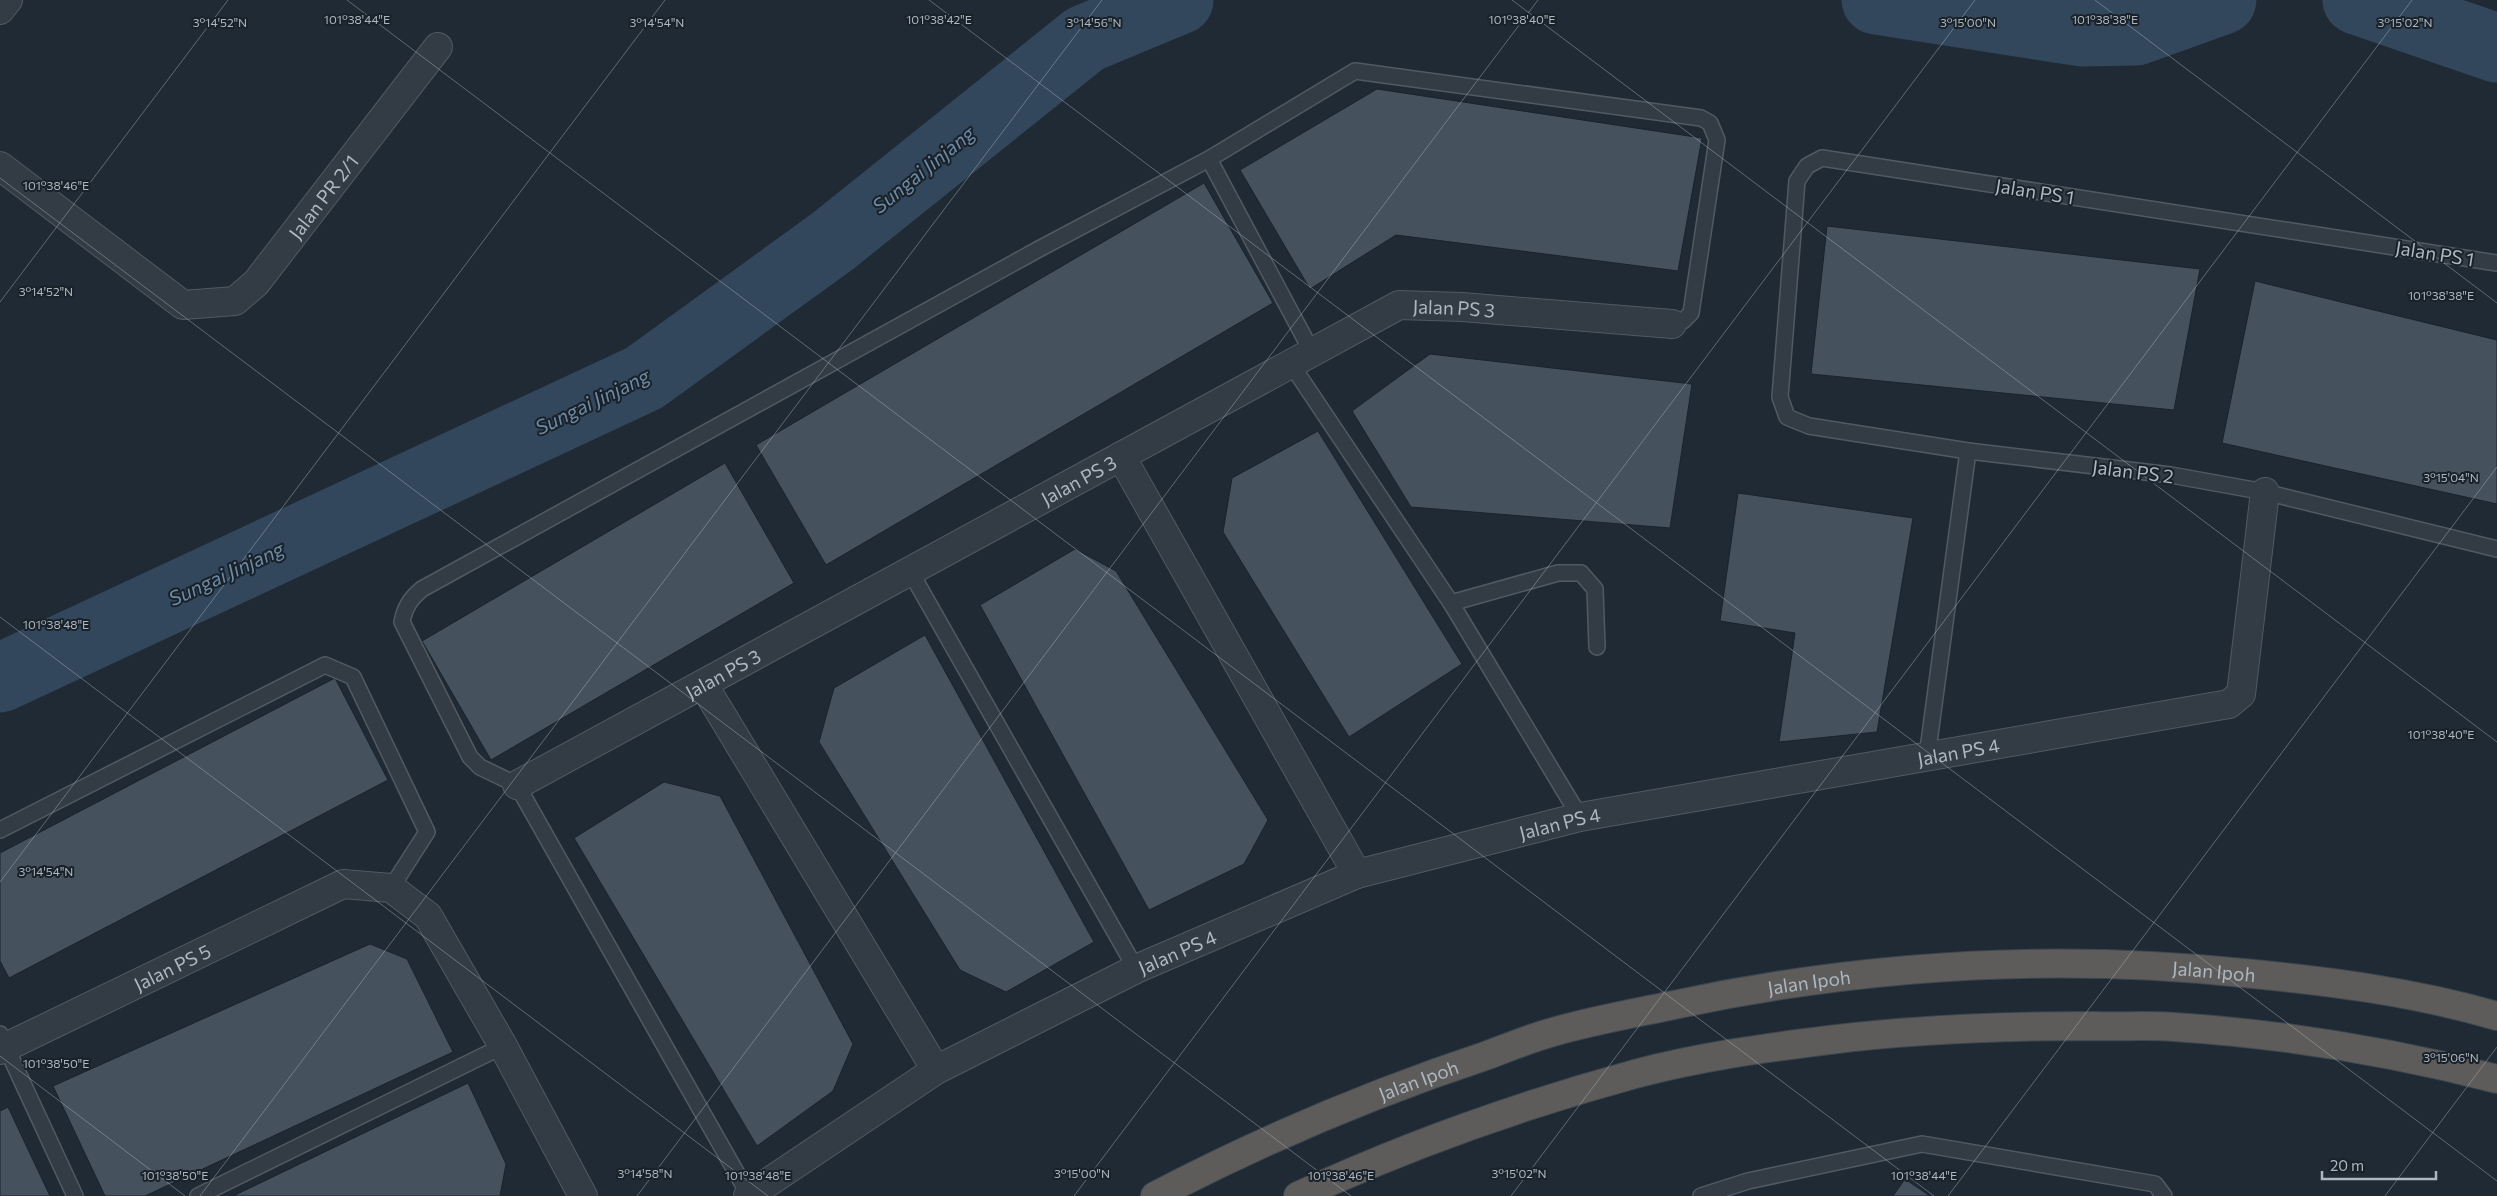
<svg xmlns="http://www.w3.org/2000/svg" width="2497" height="1196" viewBox="0 0 2497 1196" font-family="Commissioner,sans-serif">
<style>
.lines{fill:none;stroke-linecap:round;stroke-linejoin:round}
.river{stroke:#33475c;stroke-width:69}
.building{fill:#46515e;stroke:#1a232c}
.service-casing{stroke:#505a63;stroke-width:18}
.minor-casing{stroke:#505a63;stroke-width:30}
.trunk-casing{stroke:#3d4750;stroke-width:30}
.service{stroke:#333c45;stroke-width:15}
.minor{stroke:#333c45;stroke-width:28}
.trunk{stroke:#5e5c5a;stroke-width:28}
.ticks{fill:none;stroke:#adb7c2;stroke-width:1;stroke-opacity:0.45}
.labels{text-anchor:middle;dominant-baseline:central;stroke-width:4;stroke-linejoin:round;paint-order:stroke}
.street-label{font-size:19px;fill:#adb7c2;stroke:#192129}
.water-label{font-size:20px;font-style:italic;fill:#6e8aa6;stroke:#192129}
.ticks-label{font-size:12px;text-anchor:middle;fill:#adb7c2;stroke:#192129;stroke-width:4;stroke-linejoin:round;paint-order:stroke}
</style>
<rect width="100%" height="100%" fill="#202a34"/>
<g class="lines">
<g class="river">
<path d="M1876,0L2082,32L2136,31L2222,0"/>
<path d="M2357,0L2497,48"/>
<path d="M0,678L644,378L833,241L1085,39L1179,0"/>
</g>
</g>
<g class="building">
<path d="M1377,89L1702,138L1678,271L1396,235L1310,289L1240,170Z"/>
<path d="M1204,183L1273,303L826,565L756,445Z"/>
<path d="M1827,226L2200,269L2174,410L1811,374Z"/>
<path d="M2255,281L2497,340V504L2222,443Z"/>
<path d="M1430,354L1692,384L1670,528L1411,507L1352,411Z"/>
<path d="M1318,431L1462,664L1349,737L1223,532L1232,478Z"/>
<path d="M725,463L794,583L491,760L422,641Z"/>
<path d="M1738,493L1913,518L1877,732L1779,742L1795,633L1720,621Z"/>
<path d="M1075,549L1116,571L1268,820L1244,864L1149,910L980,605Z"/>
<path d="M925,635L1094,942L1006,992L960,970L819,742L834,688Z"/>
<path d="M335,678L388,780L9,978L0,961V853Z"/>
<path d="M664,782L720,796L853,1044L833,1091L757,1146L574,838Z"/>
<path d="M370,944L407,959L453,1052L145,1196H105L53,1086Z"/>
<path d="M468,1083L506,1164L500,1196H233Z"/>
<path d="M8,1107L50,1196H0V1111Z"/>
<path d="M1905,1179L1930,1196H1893Z"/>
</g>
<g class="lines">
<g class="service-casing">
<g id="service">
<path d="M2497,263L1822,158L1807,166L1797,181L1780,397L1787,417L1809,426L1968,451L2171,475L2265,492L2497,549"/>
<path d="M1312,352L1209,159L1355,71L1701,118L1710,123L1717,140L1691,313L1683,321L1672,324"/>
<path d="M1291,364L1451,603L1580,817"/>
<path d="M910,571L1136,969"/>
<path d="M1451,603L1558,573H1581L1595,589L1597,647"/>
<path d="M1927,757L1968,451"/>
<path d="M0,830L325,665L353,677L427,832L391,888"/>
<path d="M0,1034L75,1196"/>
<path d="M749,1195L517,785L480,767L470,757L402,622C405,607 410,599 422,589L1039,249L1209,159"/>
<path d="M198,1196L503,1046"/>
<path d="M1701,1196L1748,1181L1922,1144L2155,1184L2164,1196"/>
</g>
</g>
<g class="minor-casing">
<g id="minor">
<path d="M0,10L8,0"/>
<path id="s1" d="M0,166L183,305L235,301L256,283L438,47"/>
<path d="M1121,456L1357,874"/>
<path d="M703,684L936,1070"/>
<path id="s2" d="M517,785L1399,305L1462,307L1672,324"/>
<path id="s3" d="M0,1050L343,884L391,888L428,916L503,1046L583,1196"/>
<path id="s4" d="M748,1196L936,1070L1136,969L1357,874L1580,817L2229,704L2241,694L2265,492"/>
</g>
</g>
<g class="trunk-casing">
<g id="trunk">
<path id="s5" d="M1155,1196C1262,1140 1373,1093 1488,1055C1509,1047 1531,1038 1553,1032C1591,1021 1630,1014 1669,1006C1858,965 2051,953 2243,973C2329,981 2414,992 2497,1016"/>
<path d="M1298,1196C1408,1145 1518,1106 1635,1074C1698,1057 1764,1048 1829,1040C1917,1029 2005,1026 2094,1026C2121,1027 2148,1025 2174,1027C2283,1034 2392,1052 2497,1079"/>
</g>
</g>
<use href="#service" class="service"/>
<use href="#minor" class="minor"/>
<use href="#trunk" class="trunk"/>
</g>
<path class="ticks" d="M347,0L1934,1196M929,0L2497,1181M1512,0L2497,742M2095,0L2497,303M0,178L1351,1196M0,302L228,0M0,617L768,1196M0,882L665,0M0,1056L185,1196M200,1196L1102,0M637,1196L1538,0M1074,1196L1975,0M1511,1196L2412,0M1948,1196L2497,467M2385,1196L2497,1047"/>
<g class="labels">
<g class="street-label">
<text transform="translate(2035 191) rotate(9)">Jalan PS 1</text>
<text stroke="none"><textPath href="#s1" startOffset="419">Jalan PR 2/1</textPath></text>
<text transform="translate(2435 253) rotate(9)">Jalan PS 1</text>
<text stroke="none"><textPath href="#s2" startOffset="1059">Jalan PS 3</textPath></text>
<text transform="translate(2133 471) rotate(7)">Jalan PS 2</text>
<text stroke="none"><textPath href="#s2" startOffset="639">Jalan PS 3</textPath></text>
<text stroke="none"><textPath href="#s2" startOffset="234">Jalan PS 3</textPath></text>
<text stroke="none"><textPath href="#s4" startOffset="1305">Jalan PS 4</textPath></text>
<text stroke="none"><textPath href="#s4" startOffset="900">Jalan PS 4</textPath></text>
<text stroke="none"><textPath href="#s4" startOffset="495">Jalan PS 4</textPath></text>
<text stroke="none"><textPath href="#s3" startOffset="191">Jalan PS 5</textPath></text>
<text stroke="none"><textPath href="#s5" startOffset="1098">Jalan Ipoh</textPath></text>
<text stroke="none"><textPath href="#s5" startOffset="692">Jalan Ipoh</textPath></text>
<text stroke="none"><textPath href="#s5" startOffset="288">Jalan Ipoh</textPath></text>
</g>
<g class="water-label">
<text transform="translate(923 169) rotate(-39)">Sungai Jinjang</text>
<text transform="translate(592 401) rotate(-26)">Sungai Jinjang</text>
<text transform="translate(226 573) rotate(-25)">Sungai Jinjang</text>
</g>
</g>
<g class="ticks-label">
<text x="939" y="24">101°38'42"E</text>
<text x="1522" y="24">101°38'40"E</text>
<text x="2105" y="24">101°38'38"E</text>
<text x="357" y="24">101°38'44"E</text>
<text x="220" y="27">3°14'52"N</text>
<text x="657" y="27">3°14'54"N</text>
<text x="1094" y="27">3°14'56"N</text>
<text x="1968" y="27">3°15'00"N</text>
<text x="2405" y="27">3°15'02"N</text>
<text x="56" y="190">101°38'46"E</text>
<text x="46" y="296">3°14'52"N</text>
<text x="2441" y="300">101°38'38"E</text>
<text x="2451" y="482">3°15'04"N</text>
<text x="56" y="629">101°38'48"E</text>
<text x="2441" y="739">101°38'40"E</text>
<text x="46" y="876">3°14'54"N</text>
<text x="2451" y="1062">3°15'06"N</text>
<text x="56" y="1068">101°38'50"E</text>
<text x="645" y="1178">3°14'58"N</text>
<text x="1082" y="1178">3°15'00"N</text>
<text x="1519" y="1178">3°15'02"N</text>
<text x="175" y="1180">101°38'50"E</text>
<text x="758" y="1180">101°38'48"E</text>
<text x="1341" y="1180">101°38'46"E</text>
<text x="1924" y="1180">101°38'44"E</text>
</g>
<path d="M2322 1171v8h114v-8" fill="none" stroke="#adb7c2" stroke-width="2.5"/>
<text x="2330" y="1171" font-size="15" fill="#adb7c2" stroke="#192129" stroke-width="4" paint-order="stroke">20 m</text>
</svg>
